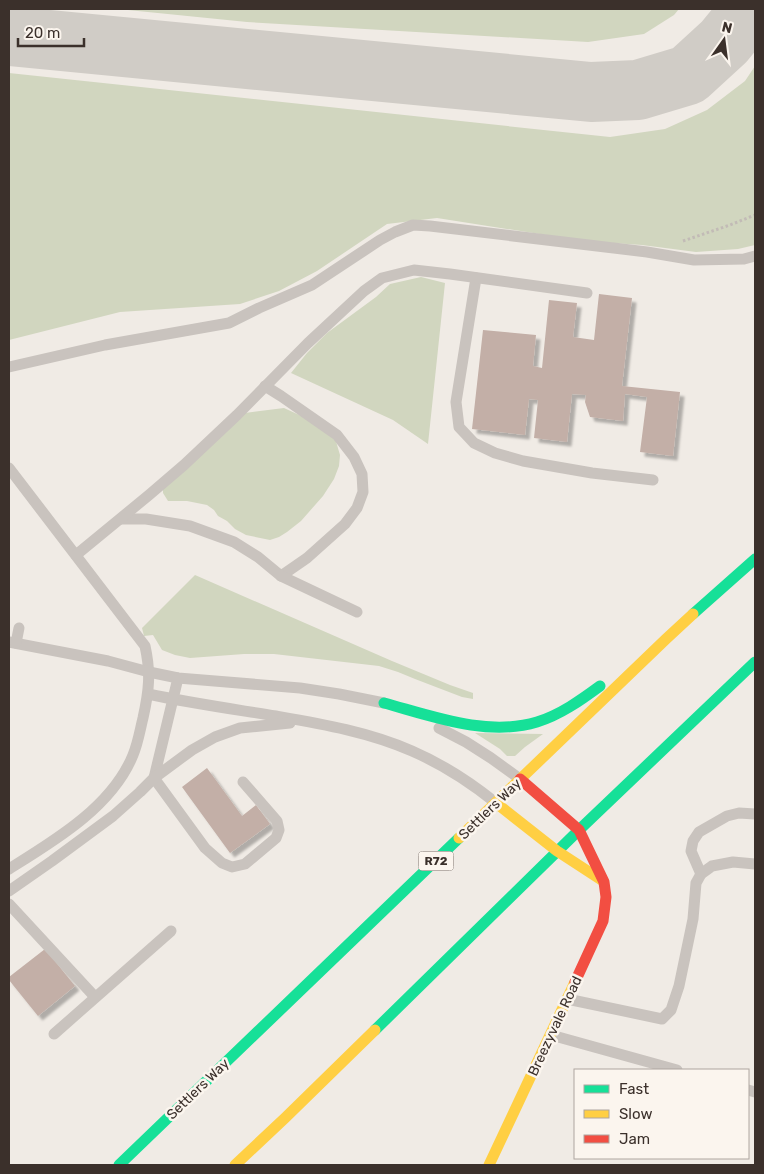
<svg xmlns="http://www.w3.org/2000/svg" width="764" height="1174" viewBox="0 0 764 1174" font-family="Rubik,sans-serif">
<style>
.green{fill:#d1d6bf}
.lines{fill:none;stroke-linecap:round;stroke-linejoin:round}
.taxiway{stroke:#d0ccc6;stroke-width:60}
.building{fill:#c3afa7;filter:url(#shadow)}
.path{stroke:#c2bbb6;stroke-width:3;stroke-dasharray:2.5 2.5;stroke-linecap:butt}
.lane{stroke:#c9c3be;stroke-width:11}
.fast{stroke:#16e098;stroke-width:11}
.slow{stroke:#ffcf43;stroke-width:11}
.jam{stroke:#f24e42;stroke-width:11}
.labels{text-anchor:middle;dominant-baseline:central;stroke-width:5;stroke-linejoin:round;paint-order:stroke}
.shield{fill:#fbf5ee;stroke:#756b66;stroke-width:1}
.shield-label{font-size:12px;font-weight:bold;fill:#3b302b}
.street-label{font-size:14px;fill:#3b302b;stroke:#fbf5ee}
</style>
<defs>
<filter id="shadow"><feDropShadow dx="4.5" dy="4.5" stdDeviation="1" flood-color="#0004"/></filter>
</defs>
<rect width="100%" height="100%" fill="#f0ebe5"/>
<g class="green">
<path d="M118,9H679L674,15L644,34L588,42L247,22Z"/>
<path d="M755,66V245L738,249L696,252L642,245L584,241L437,218L387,224L317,271L279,291L240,304L120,312L9,340V73L610,137L665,129L707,110L745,81Z"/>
<path d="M421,277L445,283L428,444L393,420L291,373L307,353L327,333L376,297L390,284Z"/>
<path d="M284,408L308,419L335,438L340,455L339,466L334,479L323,496L301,521L287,532L279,537L270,540L246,535L235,529L227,521L218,516L214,510L207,505L187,501H168L163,493V487L245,413Z"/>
<path d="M195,575L392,661L450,685L473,693V699L462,697L415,679L398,672L379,666L274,654H244L190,658L175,655L162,650L153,635L144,636L142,628Z"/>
<path d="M475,733L543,734L525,747L515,756H507L500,749Z"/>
</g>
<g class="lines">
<path class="taxiway" d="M9,36L591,92L638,90L688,75L724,42L742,20L746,9"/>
</g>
<g class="building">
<path d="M599,294L632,298L622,386L680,392L673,456L640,452L647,397L625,394L623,421L590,417L585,402L586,395L572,394L567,442L534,438L538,400L529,399L525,435L472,429L483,330L536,335L533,366L542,368L549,300L577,303L573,337L594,340Z"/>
<path d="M207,768L242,816L256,805L270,824L230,853L182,787Z"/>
<path d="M45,949L75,986L38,1016L9,980V977Z"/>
</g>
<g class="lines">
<path class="path" d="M683,241L730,225L755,215"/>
<g class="lane">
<path d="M476,278L456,402L459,427L474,443L495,453L523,461L592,473L653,480"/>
<path d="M9,367L105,345L229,323L259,308L312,285L380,240L395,232L413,225L430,226L647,252L694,260L744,259L755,256"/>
<path d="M265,386L281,396L337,435L354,457L362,474L363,492L357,508L345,524L307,558L281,576"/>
<path d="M9,468L145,646C151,673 149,691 143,718C140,730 138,743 133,755C112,807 54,841 9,869"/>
<path d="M121,519H146L190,526L234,542L258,557L281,576L357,612"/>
<path d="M76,555L149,495L184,465L237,415L308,343L364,291L382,278L414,270L450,274L587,293"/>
<path d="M9,642L108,661L149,672L178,678L300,688L339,694L384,703"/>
<path d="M16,643L19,628"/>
<path d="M148,694C190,703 233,709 276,716C322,724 369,732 412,751C442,764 470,782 496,803"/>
<path d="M439,728L466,742L491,758L520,779"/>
<path d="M154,778L205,848L222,863L232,867L245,864L276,838L279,830L277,821L243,782"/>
<path d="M154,778L178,678"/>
<path d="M701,874L691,851L693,841L699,832L727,816L739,813L755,814"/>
<path d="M9,891L52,861L113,816L140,792L154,778L192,750L215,737L240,728L290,723"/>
<path d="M9,904L95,997"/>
<path d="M567,999L662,1019L671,1010L679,986L693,919L696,883L701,874L712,866L733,862L755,864"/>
<path d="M54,1034L171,931"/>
<path d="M551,1035L677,1070"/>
<path d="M748,1090L755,1092"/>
</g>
<g class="fast">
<path d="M693,614L755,559"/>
<path d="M384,703C432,716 487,737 537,722C560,715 581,700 600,686"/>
<path d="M375,1030L579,830L755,662"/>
<path d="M119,1165L459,838"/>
</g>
<g class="slow">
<path d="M496,803L557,851L603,881"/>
<path d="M459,838L666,639L693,614"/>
<path d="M235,1165L285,1118L375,1030"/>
<path d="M489,1165L575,982"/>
</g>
<path class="jam" d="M520,779L579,830L604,882L606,897L603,921L575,982"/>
</g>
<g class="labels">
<rect class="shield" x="418.5" y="851.5" width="35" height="19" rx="4"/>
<g class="shield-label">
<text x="436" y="861">R72</text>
</g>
<g class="street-label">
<text transform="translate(490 809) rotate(-44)">Settlers Way</text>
<text transform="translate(555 1026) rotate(-65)">Breezyvale Road</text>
<text transform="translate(198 1089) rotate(-44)">Settlers Way</text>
</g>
</g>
<rect width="764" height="1174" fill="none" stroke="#3b302b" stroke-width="20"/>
<rect x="574" y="1069" width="175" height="90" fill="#fbf5ee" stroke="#aea6a0"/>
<rect x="584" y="1085" width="25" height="8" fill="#16e098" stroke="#aea6a0"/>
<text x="619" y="1094" font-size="15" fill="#3b302b">Fast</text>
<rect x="584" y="1110" width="25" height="8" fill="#ffcf43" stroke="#aea6a0"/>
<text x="619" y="1119" font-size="15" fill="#3b302b">Slow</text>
<rect x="584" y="1135" width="25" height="8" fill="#f24e42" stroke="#aea6a0"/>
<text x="619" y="1144" font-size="15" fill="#3b302b">Jam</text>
<g transform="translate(724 40) rotate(14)" stroke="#fbf5ee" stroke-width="4" paint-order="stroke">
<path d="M0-4L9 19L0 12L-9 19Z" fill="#3b302b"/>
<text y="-8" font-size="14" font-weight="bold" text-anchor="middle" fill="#3b302b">N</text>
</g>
<path d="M18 38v8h66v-8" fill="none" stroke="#3b302b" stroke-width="2.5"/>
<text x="25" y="38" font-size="15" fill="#3b302b" stroke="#fbf5ee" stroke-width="4" paint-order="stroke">20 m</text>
</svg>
